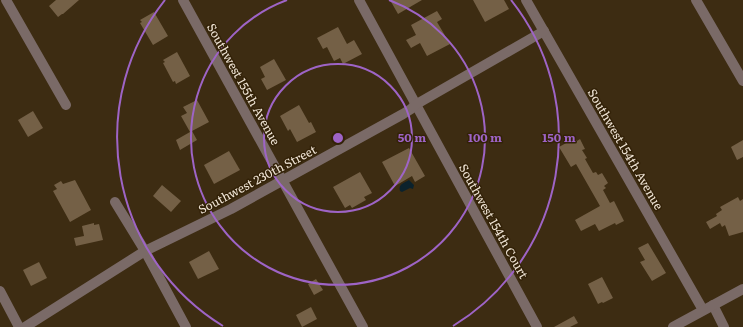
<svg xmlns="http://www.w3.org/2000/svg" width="743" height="327" viewBox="0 0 743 327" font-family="Literata,serif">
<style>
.water{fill:#0b222c}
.building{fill:#746046}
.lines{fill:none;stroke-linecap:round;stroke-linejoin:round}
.minor{stroke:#7a6a67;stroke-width:10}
.ring{fill:none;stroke:#9e64c6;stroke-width:2}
.labels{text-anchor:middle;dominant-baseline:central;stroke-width:3;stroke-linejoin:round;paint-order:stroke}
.street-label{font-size:12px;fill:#f0e5d6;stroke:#332208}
.centre{fill:#9e64c6;stroke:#332208;stroke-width:2}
.ring-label{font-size:12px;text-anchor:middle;font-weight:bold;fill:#9e64c6;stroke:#332208;stroke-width:3;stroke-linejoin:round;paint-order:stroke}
</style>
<rect width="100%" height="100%" fill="#3d2c12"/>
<path class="water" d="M409,180L414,185L413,189L410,188L402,192L400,191C398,184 404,183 409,180Z"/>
<g class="building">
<path d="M56,0H79L63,14H62L58,17L49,6Z"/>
<path d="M390,0H422L398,14Z"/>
<path d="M473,0H504L509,9L485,22Z"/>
<path d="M437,11L442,19L437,22L450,44L427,56L420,43L411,48L406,40L416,35L411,25Z"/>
<path d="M154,12L168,36L153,45L140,23L142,22L140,20Z"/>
<path d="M338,27L347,44L354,40L362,54L343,64L340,58L334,61L327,47L323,49L317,38Z"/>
<path d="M177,52L190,76L176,84L175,81L173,82L163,63L165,62L163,60Z"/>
<path d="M274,59L286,80L267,90L261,79L265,77L260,67Z"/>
<path d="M197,100L209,122L192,131L197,140L180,150L176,140L190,132L181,116L187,113L183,107Z"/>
<path d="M299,105L309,123L311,122L316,132L297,142L290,129L288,131L280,116Z"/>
<path d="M33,111L43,128L28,137L18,120Z"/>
<path d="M575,138L577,141L580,139L585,149L582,150L587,158L585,159L593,173L596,172L598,175L602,173L608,183L604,186L606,188L603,190L610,203L614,201L624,221L616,225L615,223L599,231L595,224L581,231L575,220L600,206L576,164L571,167L559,147Z"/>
<path d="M743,140V157L737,160L731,147Z"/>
<path d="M409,148L425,176L415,182L412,176L395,186L382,162Z"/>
<path d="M229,151L240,170L214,184L204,165Z"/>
<path d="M360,172L372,193L364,197L366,200L352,208L350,205L345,208L333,187Z"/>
<path d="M75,180L91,210L70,222L53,191L57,189L54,185L61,181L63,184Z"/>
<path d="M162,185L181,201L171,212L153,196Z"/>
<path d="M738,197L740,201L743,199V232L729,236L725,225L722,227L720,223L710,229L706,222L717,216L716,214L722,210L720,207Z"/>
<path d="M94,223V225L99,224L103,240L76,246L74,238L84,236L82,226Z"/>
<path d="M648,243L666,273L652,281L640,262L645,260L638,248Z"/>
<path d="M209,251L219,269L198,279L189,262Z"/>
<path d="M39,262L47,278L31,286L23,270Z"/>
<path d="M602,277L613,298L603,303L602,302L598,304L588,284Z"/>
<path d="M316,279L323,290L314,295L308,284Z"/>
<path d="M311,307L317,319L302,327L296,315Z"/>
<path d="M574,316L578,323L570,327H554Z"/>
</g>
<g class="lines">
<g class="minor">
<path d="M6,0L66,105"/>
<path d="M183,0L363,327"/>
<path d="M359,0L537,327"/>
<path d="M526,0L703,310"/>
<path d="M696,0L743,81"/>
<path d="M115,202L145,251L186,327"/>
<path d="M0,291L19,327"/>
<path d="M713,305L724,327"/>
<path d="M25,327L145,251L231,209L403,114L411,109L415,105L544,31"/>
<path d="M673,327L743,289"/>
</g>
</g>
<g class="ring">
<circle cx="338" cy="138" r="74"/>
<path d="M389 0A147 147 0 1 1 287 0"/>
<path d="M223 326A221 221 0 0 1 165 0M511 0A221 221 0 0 1 453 326"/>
</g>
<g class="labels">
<g class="street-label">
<text transform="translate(244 84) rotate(61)">Southwest 155th Avenue</text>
<text transform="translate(626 149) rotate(60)">Southwest 154th Avenue</text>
<text transform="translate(257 179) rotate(-28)">Southwest 230th Street</text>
<text transform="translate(494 221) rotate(61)">Southwest 154th Court</text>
</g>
</g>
<circle cx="338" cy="138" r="6" class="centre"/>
<g class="ring-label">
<text x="412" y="142">50 m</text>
<text x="485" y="142">100 m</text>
<text x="559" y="142">150 m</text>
</g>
</svg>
